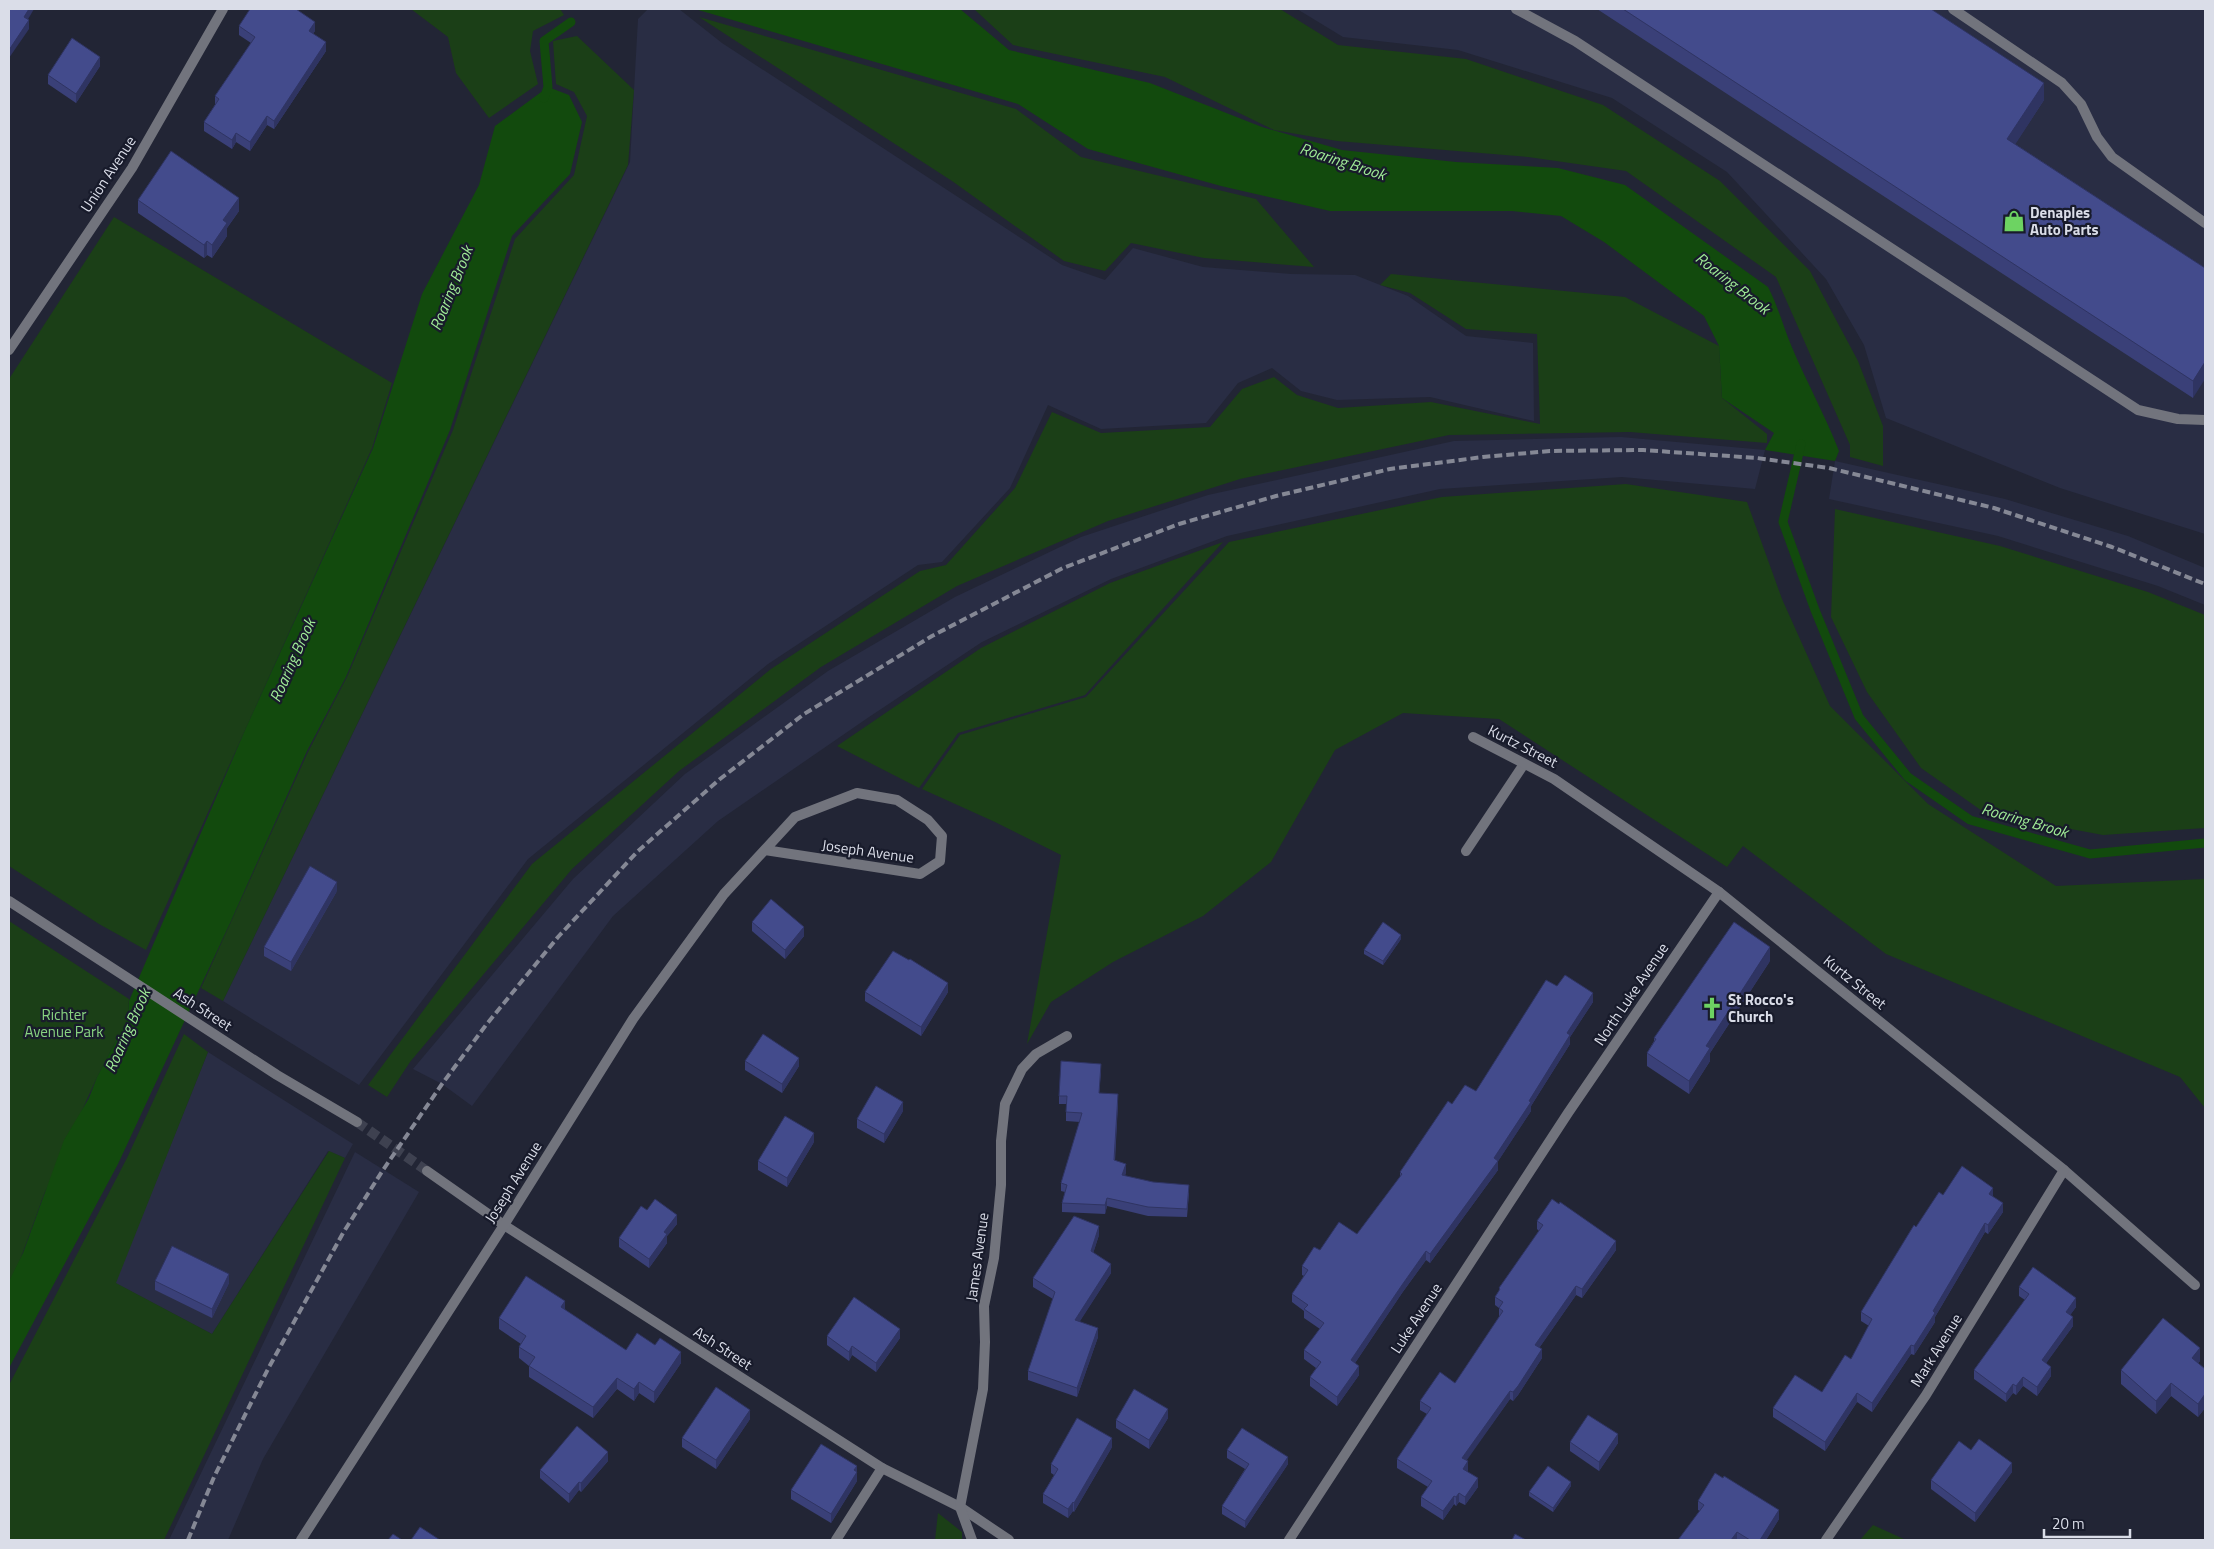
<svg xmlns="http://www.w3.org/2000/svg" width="2214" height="1549" viewBox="0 0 2214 1549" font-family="'Titillium Web',sans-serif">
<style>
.built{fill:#292d44}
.green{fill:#1b3f17}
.water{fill:#124a0d}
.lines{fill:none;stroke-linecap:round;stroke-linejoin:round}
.stream{stroke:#124a0d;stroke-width:9}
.minor-tunnel{stroke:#3e4150;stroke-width:10;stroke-dasharray:10 5;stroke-linecap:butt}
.service{stroke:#72747d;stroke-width:10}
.minor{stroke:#72747d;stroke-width:10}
.rail{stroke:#858895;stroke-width:4;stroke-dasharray:8 4;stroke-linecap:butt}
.wall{fill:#3a4078}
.shaded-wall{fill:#2f3462}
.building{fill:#434b8c;stroke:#2f3462}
.labels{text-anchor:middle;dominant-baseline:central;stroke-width:4.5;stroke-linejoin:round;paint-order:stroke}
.street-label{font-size:15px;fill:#dadde8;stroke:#181b2b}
.poi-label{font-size:15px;font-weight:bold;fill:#dadde8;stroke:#181b2b;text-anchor:start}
.park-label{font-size:15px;fill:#89d481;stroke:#181b2b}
.water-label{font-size:16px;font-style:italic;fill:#9feb96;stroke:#181b2b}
</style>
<rect width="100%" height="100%" fill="#222535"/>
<g class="built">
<path d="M648,9H679L722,43L1062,265L1105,280L1133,248L1203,267L1291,274L1355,275L1408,296L1466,336L1533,343L1534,421L1430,397L1337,400L1301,391L1272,368L1238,383L1206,423L1101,429L1048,405L1010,488L942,562L918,565L768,664L528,859L359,1085L223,1001L630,162L638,19Z"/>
<path d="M1297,9H2205V534L2060,488L1886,418L1864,345L1826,279L1727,172L1612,98L1458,50L1343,37Z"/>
<path d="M1621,437L1765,450L1755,489L1622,477L1440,489L1227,536L1111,579L982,642L869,717L718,821L613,916L472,1106L442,1084L413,1069L573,879L685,774L828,671L955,597L1081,537L1208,495L1454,441Z"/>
<path d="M1835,461L2005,499L2128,536L2205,568V605L2158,586L1998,536L1829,499Z"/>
<path d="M208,1052L353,1144L345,1158L328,1151L212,1334L115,1283Z"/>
<path d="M355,1152L419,1192L263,1459L228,1540H169Z"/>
</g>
<g class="green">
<path d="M411,9H560L564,15L533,31L530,51L538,84L489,118L456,73L448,37Z"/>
<path d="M974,9H1280L1338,45L1466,59L1603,105L1720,181L1810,271L1858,361L1883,426V466L1850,457V445L1776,277L1626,171L1528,157L1337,141L1274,130L1165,77L1013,45Z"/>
<path d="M699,17L1016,109L1081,157L1256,199L1314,267L1204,258L1131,243L1105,271L1064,261L952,181Z"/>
<path d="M577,36L634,90L628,165L223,1001L201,988L308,752L347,677L453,430L515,239L574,175L587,116L574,92L556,84L553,41Z"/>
<path d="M114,217L392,383L372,448L146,950L99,924L9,866V379Z"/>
<path d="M1391,274L1625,297L1719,346L1722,398L1767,434V443L1630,432L1449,435L1240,479L1108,521L957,586L821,667L679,771L572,869L410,1062L387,1097L368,1085L532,864L771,669L920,571L946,565L1015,488L1052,412L1101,433L1210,427L1242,389L1274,377L1297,395L1338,408L1431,402L1540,424L1537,334L1466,329L1410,293L1380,285Z"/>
<path d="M1626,484L1747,502L1782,599L1830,706L1928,804L2056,886L2205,879V1108L2180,1077L1886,954L1743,846L1727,867L1499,719L1403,713L1335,750L1271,862L1203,916L1113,962L1051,1002L1027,1044L1061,855L995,822L922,789L960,735L1086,697L1229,542L1442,497Z"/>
<path d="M1835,509L2000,546L2148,592L2205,615V828L2103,835L1985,813L1921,768L1867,692L1831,617Z"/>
<path d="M1223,542L1085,695L958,733L919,788L837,746L981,648L1110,583Z"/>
<path d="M9,921L129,999L128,1018L97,1077L44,1194L17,1268L9,1281Z"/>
<path d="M184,1034L208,1052L116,1283L212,1334L329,1151L345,1158L164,1540H9V1385L127,1158Z"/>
<path d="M938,1513L962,1532V1540H935Z"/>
<path d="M1873,1525L1906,1540H1860Z"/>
</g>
<g class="water">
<path d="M695,9H960L1009,50L1150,83L1262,127L1342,150L1456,162L1558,168L1625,185L1768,287C1778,306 1783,326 1791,345C1806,381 1825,415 1839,451L1835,461L1765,450L1774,433L1722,398L1719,346L1704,316L1604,242L1561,216L1512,211H1330L1221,186L1088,149L1018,104Z"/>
<path d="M548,87L569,95L582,122L570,174L512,236L450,430L346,677L307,751L231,921L118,1164L9,1368V1281L23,1253L64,1140L89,1098L97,1077L128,1018L129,1001L245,730L373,448L422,294L479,185L495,126Z"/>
</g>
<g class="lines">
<g class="stream">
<path d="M544,98L548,87L544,41L571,22"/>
<path d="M1801,444L1783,522L1815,610L1859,717L1908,777L1970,820L2090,854L2205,843"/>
</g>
<path class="minor-tunnel" d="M357,1122L427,1171"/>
<g class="service">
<path d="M1516,9L1575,41L2138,410L2178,419L2205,420"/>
<path d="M1953,9L2062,83L2081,104L2097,137L2112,157L2205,223"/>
<path d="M1466,851L1524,764"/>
</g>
<g class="minor">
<path d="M9,350L132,168L223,9"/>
<path d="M1473,737L1554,779L1719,892L2064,1170L2195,1285"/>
<path d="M9,901L277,1075L357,1122"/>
<path d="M427,1171L504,1225L882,1468L960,1507L1009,1540"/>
<path d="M301,1540L504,1225L633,1019L724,894L795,817L857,793L897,800L928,820L942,836L940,861L920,874L765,850"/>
<path d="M836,1540L882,1468"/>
<path d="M972,1540L960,1507L983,1389L985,1342L984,1306L994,1258L1001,1185V1141L1005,1104L1022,1069L1036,1054L1067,1036"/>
<path d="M1289,1540L1568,1113L1719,892"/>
<path d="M1826,1540L1926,1395L2064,1170"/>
</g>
<path class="rail" d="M188,1540L214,1477L268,1369L343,1233L383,1170L442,1084L486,1025L558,937L638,851L720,779L804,714L932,636L1063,568L1179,524L1276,496L1390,469L1483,457L1550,451L1643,450L1757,458L1829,468L1994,508L2112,547L2205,584"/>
</g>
<g class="wall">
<path d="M1597,9H1931L2044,100L2015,144L2205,268L2193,398Z"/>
<path d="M239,26L315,31L313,33L326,51L274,129L267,125L250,151L236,142L232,149L204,131V122L215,105V96L251,43L239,35Z"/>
<path d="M100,66L76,103L48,84V75Z"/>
<path d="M138,200L239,211L227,228V236L212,258L207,255L204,258L138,213Z"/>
<path d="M337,891L291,971L264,956V947Z"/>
<path d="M752,922L804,936L785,959L752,931Z"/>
<path d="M1401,939L1383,965L1364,954V950Z"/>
<path d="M1770,961L1710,1053V1061L1689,1094L1647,1066V1053L1654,1041V1038Z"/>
<path d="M1557,986L1593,1002L1570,1037V1044L1531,1106V1111L1498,1161V1170L1430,1263L1426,1260L1402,1293L1355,1363L1359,1375L1337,1406L1310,1386V1377L1316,1368L1304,1359V1350L1320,1329L1304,1318V1311L1292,1302V1294L1304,1276L1302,1275V1266L1320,1250L1357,1234L1400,1177V1172L1452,1104L1476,1091Z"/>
<path d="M865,992H948L921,1036L865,1001Z"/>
<path d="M745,1061L799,1066L782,1093L745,1070Z"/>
<path d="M1101,1072L1099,1093L1118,1103L1115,1161L1126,1172L1125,1176L1189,1193L1187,1217L1148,1216L1107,1206L1105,1214L1062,1212V1203L1065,1192L1061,1191V1183L1080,1122L1066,1121V1104H1059V1096Z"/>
<path d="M903,1111L884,1143L857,1128V1119Z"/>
<path d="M814,1142L787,1187L758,1170V1161Z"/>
<path d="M1943,1195L1993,1197L2003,1212L1988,1234L1985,1232L1935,1317V1322L1914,1355L1911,1354L1872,1412L1857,1402L1825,1451L1773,1417V1408L1822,1392L1851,1359L1869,1326L1861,1321V1312L1916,1227Z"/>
<path d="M647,1210L677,1224L667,1236V1243L649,1268L619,1247V1238Z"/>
<path d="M1537,1221L1616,1250L1582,1298L1576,1295L1539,1348L1542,1358L1518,1395L1513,1401L1510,1399L1466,1460L1468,1470L1467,1471L1478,1487L1465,1505L1459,1502L1456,1506L1454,1504L1443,1520L1421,1506V1497L1428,1487L1397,1468V1459L1427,1414L1420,1410V1401L1455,1383L1499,1317V1308L1495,1305V1297L1499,1292V1288L1539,1231L1537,1229Z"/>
<path d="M1099,1235L1093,1253L1111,1273L1079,1322L1098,1337L1077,1397L1028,1380V1371L1053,1299L1033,1287V1278Z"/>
<path d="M155,1281L229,1283L212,1318L155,1290Z"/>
<path d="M2019,1287L2076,1307L2070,1315L2073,1326L2046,1363L2051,1376L2037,1396L2023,1386L2016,1395L2013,1393L2006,1402L1974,1379V1370L2025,1300L2019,1296Z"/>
<path d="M565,1310L626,1350L681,1363L654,1403L639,1393L634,1401L617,1389L593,1418L529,1377V1366L519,1358V1347L521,1344L499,1329V1318Z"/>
<path d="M827,1336L900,1338L876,1372L852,1355L849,1361L827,1345Z"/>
<path d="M2200,1361L2198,1363L2205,1369V1408L2198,1417L2171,1396L2156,1414L2121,1384V1370Z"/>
<path d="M1168,1418L1149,1449L1116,1428V1420Z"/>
<path d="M750,1419L716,1469L682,1447V1438Z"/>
<path d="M1570,1442L1618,1443L1599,1471L1570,1451Z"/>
<path d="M1112,1447L1074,1512L1073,1511L1068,1518L1043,1503V1494L1054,1475L1051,1473V1464Z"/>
<path d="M1227,1450L1288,1464L1245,1528L1222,1514V1506L1245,1469L1227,1458Z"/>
<path d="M1971,1450L2012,1472L1975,1522L1931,1489V1480Z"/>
<path d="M608,1461L581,1492L579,1490L569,1503L540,1478V1470Z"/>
<path d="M857,1466V1481L831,1523L791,1499V1490Z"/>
<path d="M1571,1486L1553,1512L1529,1496V1492Z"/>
<path d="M1698,1501L1779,1519L1766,1540H1678L1700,1511L1698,1510Z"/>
</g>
<g class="shaded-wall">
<path d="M29,9H34L24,26V17Z"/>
<path d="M29,20V29L9,58V50Z"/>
<path d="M315,22V31L309,40V31Z"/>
<path d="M326,42V51L274,129V121Z"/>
<path d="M100,57V66L76,103V94Z"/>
<path d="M2044,83V100L2007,157V139Z"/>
<path d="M267,116V125L250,151V142Z"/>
<path d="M236,133V142L232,149V140Z"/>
<path d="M239,198V211L227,228V236L212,258V245L223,220Z"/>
<path d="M207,241V255L204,258V245Z"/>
<path d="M2205,362V379L2193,398V381Z"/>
<path d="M337,882V891L291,971V962Z"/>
<path d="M804,927V936L785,959V950Z"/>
<path d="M1401,935V939L1383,965V961Z"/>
<path d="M1770,947V961L1710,1053V1061L1689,1094V1081L1706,1046Z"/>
<path d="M948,983V992L921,1036V1027Z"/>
<path d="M1593,993V1002L1570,1037V1044L1531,1106V1111L1495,1166L1498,1161V1170L1430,1263V1254L1494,1158L1529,1101L1567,1033Z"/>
<path d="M799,1058V1066L782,1093V1084Z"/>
<path d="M903,1102V1111L884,1143V1134Z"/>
<path d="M814,1133V1142L787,1187V1178Z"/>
<path d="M1126,1164V1172L1122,1183V1175Z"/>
<path d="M1993,1188V1197L1989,1194Z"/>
<path d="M1107,1198V1206L1105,1214V1205Z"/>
<path d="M2003,1203V1212L1988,1234V1225Z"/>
<path d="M677,1215V1224L667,1236V1243L649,1268V1259L664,1232Z"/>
<path d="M1985,1223V1232L1935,1317V1322L1914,1355V1346L1933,1311Z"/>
<path d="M1099,1226V1235L1091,1260V1251Z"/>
<path d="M1616,1241V1250L1582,1298V1289Z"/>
<path d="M1426,1251V1260L1402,1293L1351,1369V1360L1402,1285Z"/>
<path d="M1111,1264V1273L1075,1329V1320Z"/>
<path d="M229,1274V1283L212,1318V1309Z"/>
<path d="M1576,1286V1295L1535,1354V1345Z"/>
<path d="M2076,1298V1307L2066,1321V1312Z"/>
<path d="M565,1301V1313L561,1307Z"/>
<path d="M2073,1317V1326L2042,1369V1360Z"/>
<path d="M1098,1328V1337L1077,1397V1388Z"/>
<path d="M900,1329V1338L876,1372V1363Z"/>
<path d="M1911,1345V1354L1872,1412V1403Z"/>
<path d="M852,1346V1355L849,1361V1352Z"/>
<path d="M2200,1348V1361L2192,1371V1358Z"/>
<path d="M1542,1349V1358L1518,1395L1513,1401V1392Z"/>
<path d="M681,1352V1363L654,1403V1392Z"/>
<path d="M1359,1366V1375L1337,1406V1397Z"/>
<path d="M2051,1367V1376L2037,1396V1387Z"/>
<path d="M2023,1377V1386L2016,1395V1386Z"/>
<path d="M617,1378V1389L593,1418V1407Z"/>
<path d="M639,1382V1393L634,1401V1389Z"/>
<path d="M2171,1383V1396L2156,1414V1401Z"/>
<path d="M2013,1384V1393L2006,1402V1394Z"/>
<path d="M1510,1391V1399L1462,1467V1458Z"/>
<path d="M1857,1393V1402L1825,1451V1442Z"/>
<path d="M2205,1394V1408L2198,1417V1404Z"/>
<path d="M1168,1409V1418L1149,1449V1440Z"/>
<path d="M750,1410V1419L716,1469V1460Z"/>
<path d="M1618,1434V1443L1599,1471V1462Z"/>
<path d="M1112,1438V1447L1074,1512V1503Z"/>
<path d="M608,1452V1461L581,1492V1483Z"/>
<path d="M1288,1457V1464L1245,1528V1521Z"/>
<path d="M1468,1461V1470L1463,1477V1469Z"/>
<path d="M2012,1463V1472L1975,1522V1513Z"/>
<path d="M857,1466V1481L831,1523V1514Z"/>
<path d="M1478,1478V1487L1465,1505V1497Z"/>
<path d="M579,1482V1490L569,1503V1494Z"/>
<path d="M1571,1482V1486L1553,1512V1508Z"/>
<path d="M1459,1493V1502L1456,1506V1497Z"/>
<path d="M1454,1496V1504L1443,1520V1511Z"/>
<path d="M1073,1502V1511L1068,1518V1509Z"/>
<path d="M1779,1510V1519L1766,1540H1760Z"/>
<path d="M1737,1532V1540H1731Z"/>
</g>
<g class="building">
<path d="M9,9H29L24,17L29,20L9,50Z"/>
<path d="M250,9H296L315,22L309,31L326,42L274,121L267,116L250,142L236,133L232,140L204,122L219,99L215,96L255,37L239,26Z"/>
<path d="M1623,9H1931L2044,83L2007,139L2205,268V362L2193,381Z"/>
<path d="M72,38L100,57L76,94L48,75Z"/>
<path d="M171,151L239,198L223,220L227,223L212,245L207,241L204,245L138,200Z"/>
<path d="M310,866L337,882L291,962L264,947Z"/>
<path d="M771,899L804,927L785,950L752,922Z"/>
<path d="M1383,922L1401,935L1383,961L1364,950Z"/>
<path d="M1734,922L1770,947L1706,1046L1710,1048L1689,1081L1647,1053L1656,1039L1654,1038Z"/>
<path d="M893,951L909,960L910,959L948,983L921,1027L865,992Z"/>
<path d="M1565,975L1593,993L1567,1033L1570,1035L1529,1101L1531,1102L1494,1158L1498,1161L1430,1254L1426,1251L1402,1285L1351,1360L1359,1366L1337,1397L1310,1377L1321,1362L1304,1350L1324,1323L1304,1309L1308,1305L1292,1294L1308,1270L1302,1266L1314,1247L1320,1250L1339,1222L1357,1234L1402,1174L1400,1172L1448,1101L1452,1104L1465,1085L1476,1091L1546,980L1557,986Z"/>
<path d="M763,1034L799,1058L782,1084L745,1061Z"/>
<path d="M1061,1061L1101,1064L1099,1093L1118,1094L1114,1160L1126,1164L1122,1175L1153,1182L1189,1185L1187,1209L1148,1207L1107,1198L1105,1205L1062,1203L1067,1185L1061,1183L1082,1113L1066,1112L1067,1096H1059Z"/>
<path d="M876,1086L903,1102L884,1134L857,1119Z"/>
<path d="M785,1116L814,1133L787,1178L758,1161Z"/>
<path d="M1962,1166L1993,1188L1989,1194L2003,1203L1988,1225L1985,1223L1933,1311L1935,1313L1914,1346L1911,1345L1872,1403L1857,1393L1825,1442L1773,1408L1795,1375L1822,1392L1845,1355L1851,1359L1872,1319L1861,1312L1914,1225L1916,1227L1939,1192L1943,1195Z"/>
<path d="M655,1199L677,1215L664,1232L667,1234L649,1259L619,1238L641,1206L647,1210Z"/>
<path d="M1552,1199L1559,1204L1560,1202L1616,1241L1582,1289L1576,1286L1535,1345L1542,1349L1518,1386L1513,1392L1510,1391L1462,1458L1468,1461L1463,1469L1478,1478L1465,1497L1459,1493L1456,1497L1454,1496L1443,1511L1421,1497L1432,1481L1397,1459L1431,1408L1420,1401L1440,1372L1455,1383L1503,1311L1499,1308L1503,1302L1495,1297L1500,1289L1499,1288L1543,1225L1537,1221Z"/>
<path d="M1074,1216L1099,1226L1091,1251L1111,1264L1075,1320L1098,1328L1077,1388L1028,1371L1055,1292L1033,1278Z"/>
<path d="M172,1246L229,1274L212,1309L155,1281Z"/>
<path d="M2033,1267L2076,1298L2066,1312L2073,1317L2042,1360L2051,1367L2037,1387L2023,1377L2016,1386L2013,1384L2006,1394L1974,1370L2029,1294L2019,1287Z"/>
<path d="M526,1276L565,1301L561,1307L626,1350L637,1333L655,1345L660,1338L681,1352L654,1392L639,1382L634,1389L617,1378L593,1407L529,1366L535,1357L519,1347L526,1336L499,1318Z"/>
<path d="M854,1297L900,1329L876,1363L852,1346L849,1352L827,1336Z"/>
<path d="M2163,1318L2200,1348L2192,1358L2205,1369V1394L2198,1404L2171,1383L2156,1401L2121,1370Z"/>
<path d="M716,1387L750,1410L716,1460L682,1438Z"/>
<path d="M1134,1389L1168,1409L1149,1440L1116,1420Z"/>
<path d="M1588,1415L1618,1434L1599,1462L1570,1442Z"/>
<path d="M1077,1418L1112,1438L1074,1503L1073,1502L1068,1509L1043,1494L1058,1469L1051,1464Z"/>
<path d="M577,1426L608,1452L581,1483L579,1482L569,1494L540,1470Z"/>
<path d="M1242,1428L1288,1457L1245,1521L1222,1506L1249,1464L1227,1450Z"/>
<path d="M1979,1439L2012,1463L1975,1513L1931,1480L1959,1441L1971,1450Z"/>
<path d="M821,1444L857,1466L854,1470L857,1472L831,1514L791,1490Z"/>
<path d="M1548,1466L1571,1482L1553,1508L1529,1492Z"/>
<path d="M1715,1473L1723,1478L1724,1476L1779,1510L1760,1540H1750L1737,1532L1731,1540H1678L1704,1505L1698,1501Z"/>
<path d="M420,1527L440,1540H411Z"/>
<path d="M393,1534L402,1540H388Z"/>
<path d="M1515,1534L1526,1540H1512Z"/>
</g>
<defs>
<g id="shop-bare" transform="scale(1.725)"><path d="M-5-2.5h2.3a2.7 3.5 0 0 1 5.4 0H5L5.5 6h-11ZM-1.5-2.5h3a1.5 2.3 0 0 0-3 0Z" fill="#6dd362" stroke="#181b2b" stroke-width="2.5" paint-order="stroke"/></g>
<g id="church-bare" transform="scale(1.725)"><path d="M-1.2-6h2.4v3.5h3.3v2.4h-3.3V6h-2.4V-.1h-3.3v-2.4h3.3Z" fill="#6dd362" stroke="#181b2b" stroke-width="2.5" paint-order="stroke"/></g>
</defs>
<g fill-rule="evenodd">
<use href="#shop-bare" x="2014" y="221"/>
<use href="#church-bare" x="1712" y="1008"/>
</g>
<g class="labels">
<g class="street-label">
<text transform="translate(108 174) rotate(-57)">Union Avenue</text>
<text transform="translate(1523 746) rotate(27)">Kurtz Street</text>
<text transform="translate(868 851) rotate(8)">Joseph Avenue</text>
<text transform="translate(1855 982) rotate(39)">Kurtz Street</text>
<text transform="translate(1631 994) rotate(-56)">North Luke Avenue</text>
<text transform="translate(203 1009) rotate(33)">Ash Street</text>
<text transform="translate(513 1182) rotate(-58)">Joseph Avenue</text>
<text transform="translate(977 1257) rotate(-82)">James Avenue</text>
<text transform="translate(1416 1318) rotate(-57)">Luke Avenue</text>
<text transform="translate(723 1348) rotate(33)">Ash Street</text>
<text transform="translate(1936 1350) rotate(-58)">Mark Avenue</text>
</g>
<g class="poi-label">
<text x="2030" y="212">Denaples<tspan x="2030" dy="17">Auto Parts</tspan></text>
<text x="1728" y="999">St Rocco's<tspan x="1728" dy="17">Church</tspan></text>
</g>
<g class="park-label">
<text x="64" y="1014">Richter<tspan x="64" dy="17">Avenue Park</tspan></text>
</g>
<g class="water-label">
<text transform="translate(1343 161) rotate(18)">Roaring Brook</text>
<text transform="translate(1733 283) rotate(38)">Roaring Brook</text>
<text transform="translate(451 288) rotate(-68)">Roaring Brook</text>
<text transform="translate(292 660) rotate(-66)">Roaring Brook</text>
<text transform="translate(2025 820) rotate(16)">Roaring Brook</text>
<text transform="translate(127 1030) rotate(-66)">Roaring Brook</text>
</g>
</g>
<rect width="2214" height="1549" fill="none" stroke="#dadde8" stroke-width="20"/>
<path d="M2044 1529v8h86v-8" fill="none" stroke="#dadde8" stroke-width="2.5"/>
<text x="2052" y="1529" font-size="15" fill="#dadde8" stroke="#181b2b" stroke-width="4" paint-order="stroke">20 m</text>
</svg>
